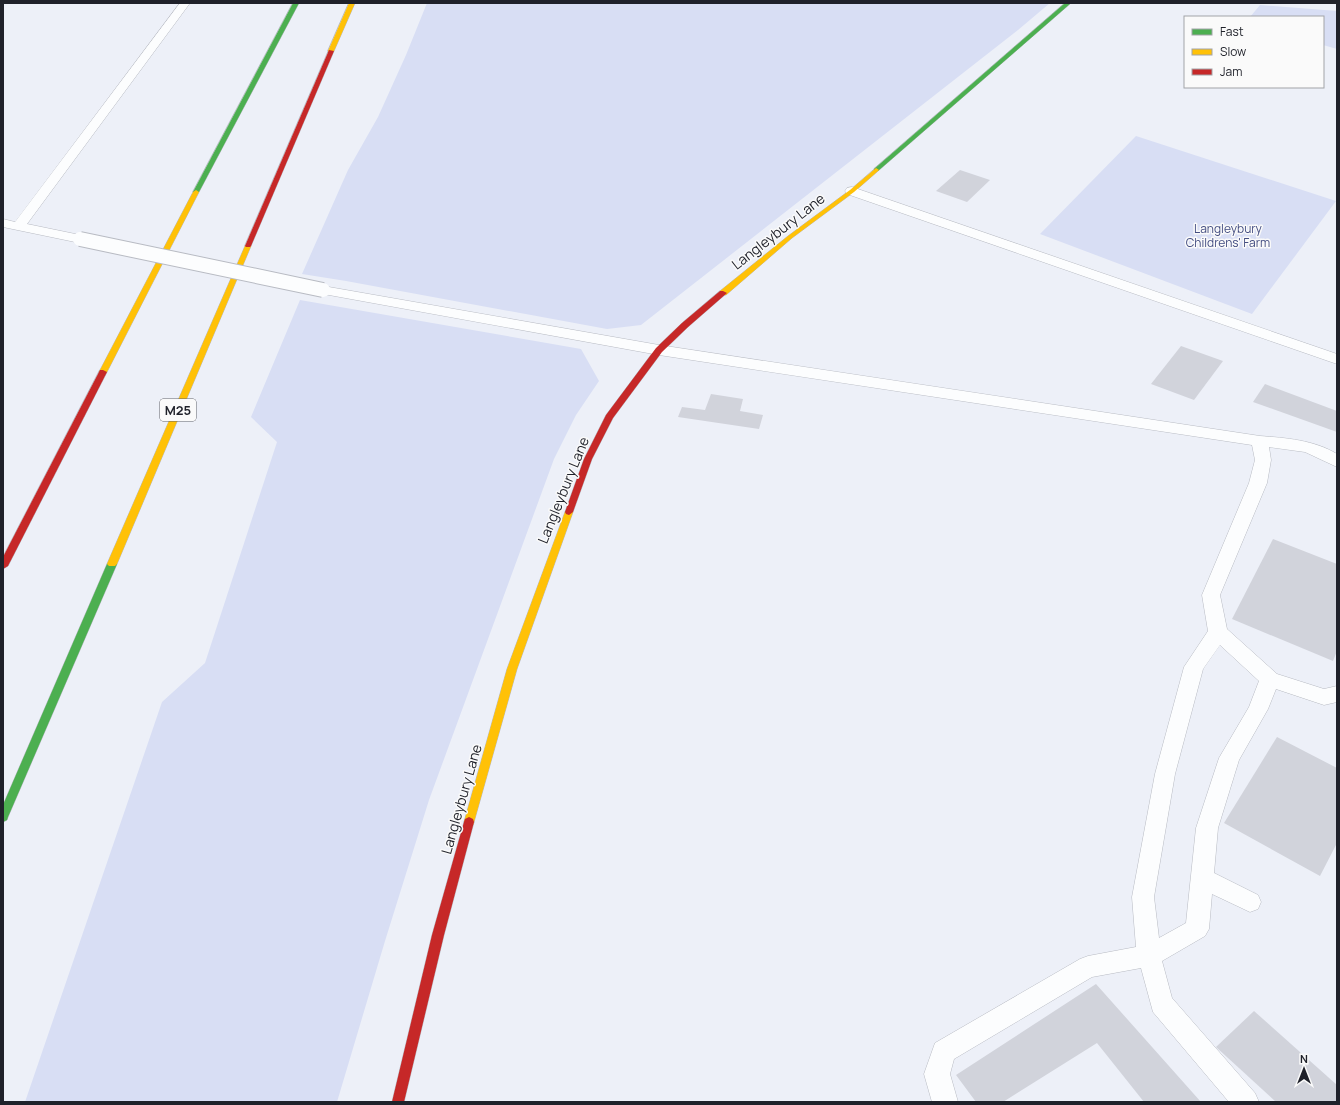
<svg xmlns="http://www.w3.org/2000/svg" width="1340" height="1105" viewBox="0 0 1340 1105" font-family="Manrope,sans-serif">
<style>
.green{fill:#d8def4}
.building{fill:#d1d3db}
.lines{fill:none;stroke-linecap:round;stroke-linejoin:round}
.lane-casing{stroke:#b8bbc3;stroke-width:1}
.fast-casing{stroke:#b8bbc3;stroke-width:1}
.slow-casing{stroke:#b8bbc3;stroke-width:1}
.jam-casing{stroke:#b8bbc3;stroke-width:1}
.lane{fill:#fcfdfe;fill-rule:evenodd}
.fast{fill:#4caf50;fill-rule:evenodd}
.slow{fill:#ffc107;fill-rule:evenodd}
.jam{fill:#c62828;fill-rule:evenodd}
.lane-bridge-casing{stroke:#b8bbc3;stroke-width:16;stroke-linecap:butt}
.lane-bridge{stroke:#fcfdfe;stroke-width:14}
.labels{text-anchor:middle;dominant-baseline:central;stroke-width:3;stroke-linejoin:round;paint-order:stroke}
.far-park-label{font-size:12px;fill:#444e82;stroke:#fafafa}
.shield{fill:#fafafa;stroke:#616268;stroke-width:1}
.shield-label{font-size:13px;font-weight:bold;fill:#1f212a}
.street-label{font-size:14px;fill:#1f212a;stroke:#fafafa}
</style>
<rect width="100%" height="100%" fill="#edf0f8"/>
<g class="green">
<path d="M427,3H1050L1018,30L641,325L607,329L346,281L302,274L348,170L378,117L406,55Z"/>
<path d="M1260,5L1337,11V49L1323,45V17H1250Z"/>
<path d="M1136,136L1336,201L1252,314L1040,234Z"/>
<path d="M300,300L581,349L599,381L576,415L554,459L429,800L385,941L337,1102H25L162,702L205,663L277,442L251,417Z"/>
</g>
<g class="building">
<path d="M960,170L990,180L967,202L936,191Z"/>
<path d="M1181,346L1223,361L1194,400L1151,384Z"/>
<path d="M1265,384L1337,411V432L1253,402Z"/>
<path d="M711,394L743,399L740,411L763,415L759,429L678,417L682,407L705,410Z"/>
<path d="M1273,539L1337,564V651L1333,661L1232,619Z"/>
<path d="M1277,737L1337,768V843L1320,876L1224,823Z"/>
<path d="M1096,984L1201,1102H1144L1097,1043L1003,1102H976L956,1075Z"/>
<path d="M1254,1011L1337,1085V1102H1276L1216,1047Z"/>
</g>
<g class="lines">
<g class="lane-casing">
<g id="lane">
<path d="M180,3H190L27,224L85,236L87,239L85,242L80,243L3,227V219L15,222Z"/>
<path d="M852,187L1337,354V364L847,194L845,191L847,188Z"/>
<path d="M323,286L659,345L1260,436C1286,438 1314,440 1337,454V467L1305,452L1269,447L1271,460L1267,483L1220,595L1227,629L1277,674L1324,689L1337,686V702L1324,705L1276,689L1268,709L1239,760L1218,828L1214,873L1258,895L1261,902L1258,909L1250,912L1212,894L1209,929L1205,936L1162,961L1172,998L1255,1093L1259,1102H1229L1153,1012L1141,968L1092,977L954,1059L950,1074L958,1102H932L924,1074L935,1043L1080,959L1088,956L1136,947L1132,897L1155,774L1184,667L1208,631L1202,595L1249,483L1255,460L1252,445L659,355L318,293L316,290L318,287ZM1220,645L1259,681L1249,707L1219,758L1196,828L1186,923L1159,938L1154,897L1175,774L1203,669Z"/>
</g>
</g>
<g class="fast-casing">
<g id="fast">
<path d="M293,3H299L199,192L194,193L193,192Z"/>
<path d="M1065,3H1071L878,171H874V169Z"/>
<path d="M112,561L117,564L8,817L7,820L3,822V805L107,564Z"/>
</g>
</g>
<g class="slow-casing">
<g id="slow">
<path d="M349,3H355L334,51L329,52L328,51Z"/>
<path d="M876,168L879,170L878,171L854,192L792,238L726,295H720V291L788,236L850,190Z"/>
<path d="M196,190L199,192L107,372L103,374H100L99,372L193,192Z"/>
<path d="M248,244L251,246L117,564L115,566H109L107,564L245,246Z"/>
<path d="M569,509L573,512L517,669L474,822L473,825L469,827L465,825L464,822L507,669L565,512Z"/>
</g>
</g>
<g class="jam-casing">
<g id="jam">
<path d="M329,50L334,51L251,246L250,247H246L245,246Z"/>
<path d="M720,291H723L727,293L688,327L662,352L613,418L592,459L573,512L569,515L566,514L565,512L584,459L606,415L656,348L682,323Z"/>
<path d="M100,370H103L107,372L8,566L3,569V557Z"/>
<path d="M469,817L473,819L474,822L444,935L404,1102H392L432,935L464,822L465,819Z"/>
</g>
</g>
<use href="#lane" class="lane"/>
<use href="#fast" class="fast"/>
<use href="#slow" class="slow"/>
<use href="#jam" class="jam"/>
<g class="lane-bridge-casing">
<path id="lane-bridge" d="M80,239L323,290"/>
</g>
<use href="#lane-bridge" class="lane-bridge"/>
</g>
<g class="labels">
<g class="far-park-label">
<text x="1228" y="228">Langleybury<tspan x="1228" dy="14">Childrens' Farm</tspan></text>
</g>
<rect class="shield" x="160" y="399" width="36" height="22" rx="3"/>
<g class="shield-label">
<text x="178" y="410">M25</text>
</g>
<g class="street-label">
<text transform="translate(778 231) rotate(-38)">Langleybury Lane</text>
<text transform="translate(563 490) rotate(-68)">Langleybury Lane</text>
<text transform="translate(461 799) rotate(-74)">Langleybury Lane</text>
</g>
</g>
<rect width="1340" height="1105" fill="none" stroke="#1f212a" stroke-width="8"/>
<rect x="1184" y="16" width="140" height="72" fill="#fafafa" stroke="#a2a3a7"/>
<rect x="1192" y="29" width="20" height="6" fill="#4caf50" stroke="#a2a3a7"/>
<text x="1220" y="36" font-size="12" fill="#1f212a">Fast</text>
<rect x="1192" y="49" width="20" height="6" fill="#ffc107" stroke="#a2a3a7"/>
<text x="1220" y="56" font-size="12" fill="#1f212a">Slow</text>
<rect x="1192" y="69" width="20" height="6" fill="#c62828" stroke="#a2a3a7"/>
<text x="1220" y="76" font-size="12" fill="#1f212a">Jam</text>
<g transform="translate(1304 1069)" stroke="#fafafa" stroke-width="3" paint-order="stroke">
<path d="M0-3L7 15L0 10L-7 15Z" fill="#1f212a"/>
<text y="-6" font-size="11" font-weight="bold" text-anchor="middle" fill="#1f212a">N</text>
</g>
</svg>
